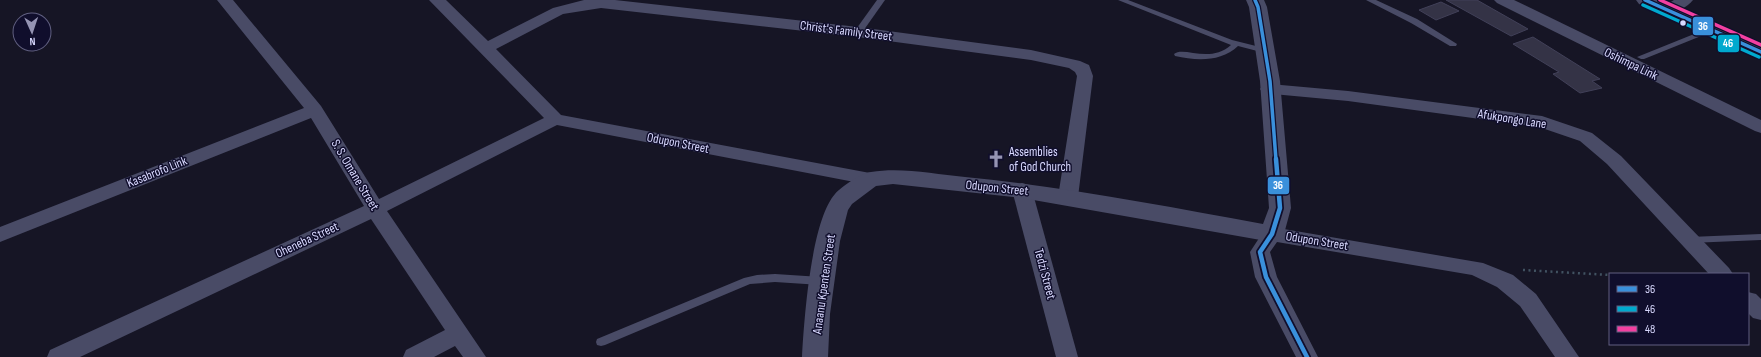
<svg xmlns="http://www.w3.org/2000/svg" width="1761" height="357" viewBox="0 0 1761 357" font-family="'Sofia Sans Condensed',sans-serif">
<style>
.building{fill:#343346;stroke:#414058}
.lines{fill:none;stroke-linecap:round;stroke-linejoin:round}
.path{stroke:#415261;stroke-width:2.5;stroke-dasharray:2 3.5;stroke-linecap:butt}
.service{fill:#494b66;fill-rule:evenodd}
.minor{fill:#494b66;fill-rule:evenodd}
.tertiary{fill:#494b66;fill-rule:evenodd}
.bus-1-far1-casing{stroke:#100e2c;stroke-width:6}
.bus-1-casing{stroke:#100e2c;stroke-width:8}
.bus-2-casing{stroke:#100e2c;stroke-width:6}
.bus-3-casing{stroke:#100e2c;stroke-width:6}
.bus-1-far1{stroke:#3a90db;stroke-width:3.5}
.bus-1{stroke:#3a90db;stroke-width:4.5}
.bus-2{stroke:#00a9ce;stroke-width:3.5}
.bus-3{stroke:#f240a1;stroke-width:3.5}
.bus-dot{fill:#d9d9ff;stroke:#100e2c;stroke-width:1.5}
.labels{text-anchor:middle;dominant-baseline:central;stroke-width:3;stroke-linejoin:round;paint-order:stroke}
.street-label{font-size:13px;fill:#d9d9ff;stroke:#100e2c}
.poi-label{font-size:13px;fill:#d9d9ff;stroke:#100e2c;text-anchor:start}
.line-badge{stroke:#100e2c;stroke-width:1.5}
.badge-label{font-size:11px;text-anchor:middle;font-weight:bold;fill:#fff}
</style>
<rect width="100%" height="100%" fill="#161525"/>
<g class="building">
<path d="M1446,0H1477L1528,29L1511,36Z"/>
<path d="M1441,2L1459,11L1436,20L1419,10Z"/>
<path d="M1533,37L1600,79L1592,81L1602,88L1580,93L1553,74L1559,72L1513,44Z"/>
</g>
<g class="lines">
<path class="path" d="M1523,270L1610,275"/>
<g class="service">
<path d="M877,0H885L861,34H855L854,32Z"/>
<path d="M1118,0H1128L1232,40L1268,49L1269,51L1265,53L1238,46C1221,62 1197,61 1175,56L1174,54C1184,46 1210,64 1231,45Z"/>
<path d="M1366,0H1376L1417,19L1457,44L1456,46H1450L1411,23Z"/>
<path d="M1709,28H1712L1716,30L1644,59H1641L1637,57Z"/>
<path d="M1761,234V240L1690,243L1687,242L1685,240L1687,238L1690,237Z"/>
<path d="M775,274L821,277L825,278L826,281L825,284L821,285L775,282L750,284L605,345L601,346L597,345L596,342L597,339L744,278L757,275Z"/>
</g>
<g class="minor">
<path d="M217,0H233L321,106L379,199L544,118L429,0H446L488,41L553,8L584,0H615L858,27L1031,50L1080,61L1089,65L1093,76L1078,197L1075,202L1068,204L1061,202L1058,197L1077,76L1075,72L1069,68L1031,60L858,37L601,8L563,14L496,49L561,115L870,173L877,174L880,179L877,184L870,185L557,125L387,211L486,357H463L455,346L434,357H403L406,350L445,330L371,219L80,357H47L50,350L364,206L311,118L0,242V227L304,108Z"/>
<path d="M1494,0H1514L1761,120V133L1755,131L1497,3Z"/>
<path d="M1674,0H1693C1687,8 1671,16 1662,13L1659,10L1662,7Z"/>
<path d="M1269,84L1348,91L1542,116L1592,133L1621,156L1729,268L1733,274H1709L1607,164L1580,141L1539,127L1348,101L1263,93L1260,89L1263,85Z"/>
<path d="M1022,183L1029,185L1032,190L1078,357H1056L1012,190L1015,185Z"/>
<path d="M1272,227L1483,263L1513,275L1536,294L1579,357H1555L1520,306L1497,287L1472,275L1277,242L1270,252L1277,277L1318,357H1296L1255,277L1250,252L1265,229Z"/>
<path d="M1748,292L1756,294L1761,299V320L1753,318L1748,313Z"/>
</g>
<g class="tertiary">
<path d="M1246,0H1264L1267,7L1280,81L1291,208L1284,234L1280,240L1272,242L1022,198L893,184L876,186L852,204L848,210L840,241L830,314L828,357H802C804,320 811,221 835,194C841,187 861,173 871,172C901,167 934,174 965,177C1065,187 1164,206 1263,224L1269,208L1260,81L1249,7Z"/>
<path d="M1636,0H1660L1761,45V58L1639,4Z"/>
</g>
<g class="bus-1-far1-casing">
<g id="bus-1-far1">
<path d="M1255,0L1258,7L1270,81L1276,160"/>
<path d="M1645,0L1761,52"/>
</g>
</g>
<g class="bus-1-casing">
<path id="bus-1" d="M1276,159L1280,208L1272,234L1260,252L1266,277L1307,357"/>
</g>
<g class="bus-2-casing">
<path id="bus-2" d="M1643,5L1759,57"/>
</g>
<g class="bus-3-casing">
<path id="bus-3" d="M1660,0L1761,45"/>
</g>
<use href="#bus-1-far1" class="bus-1-far1"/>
<use href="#bus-1" class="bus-1"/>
<use href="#bus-2" class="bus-2"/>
<use href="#bus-3" class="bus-3"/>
</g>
<defs>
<g id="church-bare" transform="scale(1.38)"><path d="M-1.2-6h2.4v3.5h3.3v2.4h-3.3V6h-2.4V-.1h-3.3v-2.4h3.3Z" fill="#9594b3" stroke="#100e2c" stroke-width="2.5" paint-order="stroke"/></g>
</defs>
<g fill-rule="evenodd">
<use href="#church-bare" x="996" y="159"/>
</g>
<circle class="bus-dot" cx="1683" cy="23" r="3.5"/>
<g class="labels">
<g class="street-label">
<text transform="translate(846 31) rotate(7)">Christ's Family Street</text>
<text transform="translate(1631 64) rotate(26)">Oshimpa Link</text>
<text transform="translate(1512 119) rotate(9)">Afukpongo Lane</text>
<text transform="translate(678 143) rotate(11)">Odupon Street</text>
<text transform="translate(157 172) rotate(-22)">Kasabrofo Link</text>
<text transform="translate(355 175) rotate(59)">S. S. Omane Street</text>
<text transform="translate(997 188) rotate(6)">Odupon Street</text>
<text transform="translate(307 240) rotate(-25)">Oheneba Street</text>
<text transform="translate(1317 241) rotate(9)">Odupon Street</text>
<text transform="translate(1045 274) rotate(75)">Tedzi Street</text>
<text transform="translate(824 284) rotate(-82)">Anaanu Kpenten Street</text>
</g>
<g class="poi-label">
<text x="1009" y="152">Assemblies<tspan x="1009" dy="15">of God Church</tspan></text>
</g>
</g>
<g class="line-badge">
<rect x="1692" y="16" width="22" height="20" rx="4" fill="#3a90db"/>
<rect x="1717" y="34" width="23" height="19" rx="4" fill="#00a9ce"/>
<rect x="1267" y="176" width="23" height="19" rx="4" fill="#3a90db"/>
</g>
<g class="badge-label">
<text x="1703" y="30">36</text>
<text x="1728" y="47">46</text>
<text x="1278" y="189">36</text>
</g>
<rect x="1609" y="273" width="140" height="72" fill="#100e2c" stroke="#605f80"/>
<rect x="1617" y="286" width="20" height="6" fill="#3a90db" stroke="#605f80"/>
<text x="1645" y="293" font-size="12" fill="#d9d9ff">36</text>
<rect x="1617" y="306" width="20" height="6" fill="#00a9ce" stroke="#605f80"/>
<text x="1645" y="313" font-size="12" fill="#d9d9ff">46</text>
<rect x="1617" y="326" width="20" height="6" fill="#f240a1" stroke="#605f80"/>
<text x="1645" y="333" font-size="12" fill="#d9d9ff">48</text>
<g transform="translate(32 32) rotate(177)"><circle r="19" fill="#100e2c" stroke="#605f80"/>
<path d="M0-3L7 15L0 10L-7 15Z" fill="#9594b3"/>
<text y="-6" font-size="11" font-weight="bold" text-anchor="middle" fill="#d9d9ff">N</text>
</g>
</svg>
